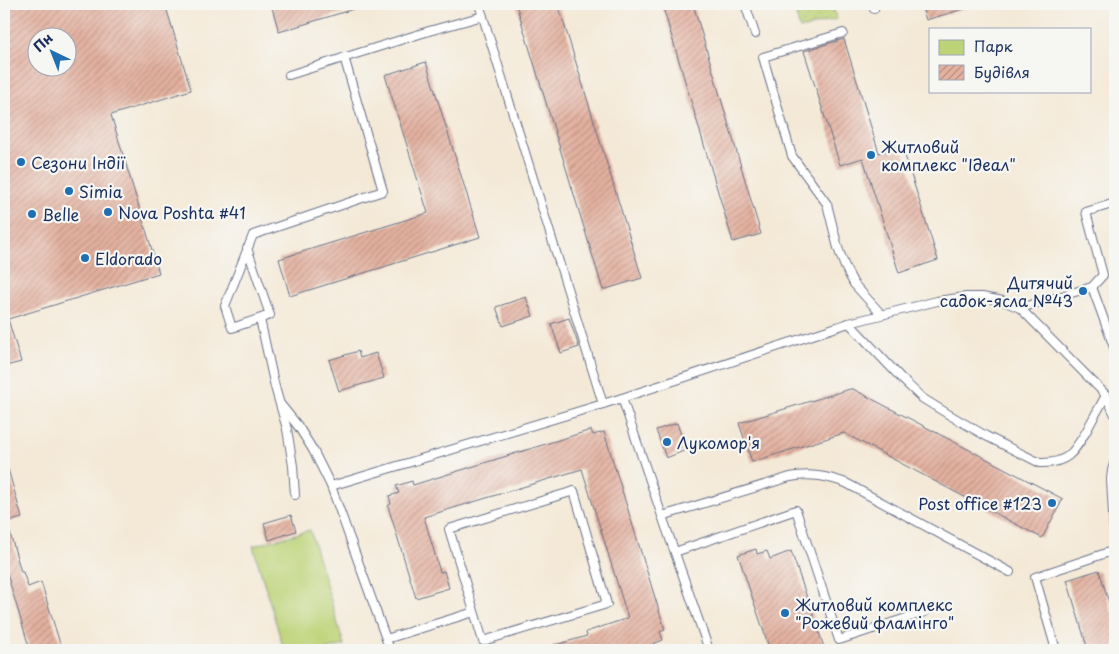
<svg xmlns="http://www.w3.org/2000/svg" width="1119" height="654" viewBox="0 0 1119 654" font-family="'Playpen Sans',sans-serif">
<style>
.green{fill:#bdd377;stroke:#6c816a}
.park{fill:url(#park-dots);stroke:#6c816a}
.building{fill:url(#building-hatch);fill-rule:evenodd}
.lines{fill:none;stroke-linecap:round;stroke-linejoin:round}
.service-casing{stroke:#677088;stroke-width:10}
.service{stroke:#fff;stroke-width:8}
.poi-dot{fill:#1f6fb2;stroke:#f6f6f2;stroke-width:2}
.labels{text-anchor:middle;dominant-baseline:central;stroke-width:4.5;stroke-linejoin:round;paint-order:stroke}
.poi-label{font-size:16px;fill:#1b2f5e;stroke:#f6f6f2;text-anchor:start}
</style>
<defs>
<pattern id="park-dots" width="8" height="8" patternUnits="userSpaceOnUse" patternTransform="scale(1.25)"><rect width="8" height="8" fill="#bdd377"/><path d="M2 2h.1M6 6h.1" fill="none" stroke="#a2b569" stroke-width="1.8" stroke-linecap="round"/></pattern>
<pattern id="building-hatch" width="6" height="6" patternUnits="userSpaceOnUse" patternTransform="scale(1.25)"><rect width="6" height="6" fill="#e4b19f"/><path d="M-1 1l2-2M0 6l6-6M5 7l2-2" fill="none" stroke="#b89085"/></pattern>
</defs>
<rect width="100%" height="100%" fill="#f6f6f2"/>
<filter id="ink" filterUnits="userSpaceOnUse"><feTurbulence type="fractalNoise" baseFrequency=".02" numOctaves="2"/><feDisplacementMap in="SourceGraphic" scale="10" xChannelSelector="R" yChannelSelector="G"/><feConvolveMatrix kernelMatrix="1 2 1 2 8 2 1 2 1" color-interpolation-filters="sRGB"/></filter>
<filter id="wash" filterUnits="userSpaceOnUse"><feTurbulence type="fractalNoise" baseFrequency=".0096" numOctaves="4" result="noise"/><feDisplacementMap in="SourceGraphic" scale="20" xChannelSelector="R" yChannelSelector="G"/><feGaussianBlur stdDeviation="1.12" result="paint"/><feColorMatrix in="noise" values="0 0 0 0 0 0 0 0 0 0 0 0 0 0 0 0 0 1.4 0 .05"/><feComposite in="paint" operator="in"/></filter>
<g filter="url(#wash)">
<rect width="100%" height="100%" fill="#f4e9d7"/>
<path class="green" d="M310,530L344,645L325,650H284L253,546Z"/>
<path class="park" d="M811,4H832L837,19L800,29L794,9Z"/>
<g id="blocks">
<g class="building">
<path d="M4,4H165L191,90L111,115L159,273L8,319L21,362L6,366L4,359ZM38,38H68V68H38Z"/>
<path d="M271,4H359L360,7L279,32Z"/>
<path d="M516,4H558L642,278L603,290Z"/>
<path d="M662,4H693L761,234L733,242Z"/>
<path d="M921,4H966L967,8L926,20Z"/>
<path d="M844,39L879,153L902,146L938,260L899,273L863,158L840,165L804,51Z"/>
<path d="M426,62L480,237L290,296L279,259L428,213L385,75Z"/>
<path d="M526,297L533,316L503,326L496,307Z"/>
<path d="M569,318L579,347L561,353L551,324Z"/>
<path d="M358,351L360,358L376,353L384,378L339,391L329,360Z"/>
<path d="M850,389H853L1063,499L1042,538L844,433L752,462L739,423Z"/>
<path d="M677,423L686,450L666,458L656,430Z"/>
<path d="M591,430L593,435L604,432L665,630L660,632L663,640L653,644L655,650H552V646L587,636L586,632L628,618L582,469L424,517L440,572L444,571L449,588L416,598L388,506L391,504L389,496L399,493L396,486L412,481L413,485Z"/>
<path d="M4,469H8L22,518L4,523Z"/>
<path d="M291,515L296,531L269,540L264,523Z"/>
<path d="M4,526H8L21,572H23L28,587L41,582L62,650H30L4,564Z"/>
<path d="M756,549L757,554L767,551L770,559L791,551L825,650H770L738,555Z"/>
<path d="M1099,570L1115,622V650H1088L1067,580Z"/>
</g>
</g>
</g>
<g filter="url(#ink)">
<use href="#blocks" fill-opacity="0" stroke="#677088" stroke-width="1"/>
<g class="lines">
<g class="service-casing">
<g id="service">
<path d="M479,4L603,404L622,398L662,516L709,650"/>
<path d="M745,4L755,34"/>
<path d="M874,9V4"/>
<path d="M843,33L763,57L792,156L827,204L838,248L845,267L854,284L882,315"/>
<path d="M289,75L429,31L483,16"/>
<path d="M247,248L270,315L232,328L225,306L253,235L383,191L344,57"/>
<path d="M1092,287L1115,350"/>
<path d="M1020,308L1092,287L1103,275L1086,212L1115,203"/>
<path d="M260,319L275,387L287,429L293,466L295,495"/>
<path d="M849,323L902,379L922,398L948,414L986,436L1040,463C1068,464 1074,452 1087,430C1093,418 1100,407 1106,395"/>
<path d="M622,398L849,323L937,301L966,297H982L1003,301L1020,308L1106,395L1115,415"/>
<path d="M281,405L298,426L313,450L331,486"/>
<path d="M1115,461L1112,470L1111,479L1115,548"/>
<path d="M574,491L607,604L483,641L449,529Z"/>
<path d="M662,516L790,477C810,473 826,476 846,483L1010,572"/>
<path d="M675,552L796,510L839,640L925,612"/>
<path d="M386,639L474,612"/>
<path d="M390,650L331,486L603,404"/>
<path d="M1056,650L1035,577L1115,550"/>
</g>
</g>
<use href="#service" class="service"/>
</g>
</g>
<g class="poi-dot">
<circle cx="871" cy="155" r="5"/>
<circle cx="21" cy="162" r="5"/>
<circle cx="69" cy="191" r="5"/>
<circle cx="108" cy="212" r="5"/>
<circle cx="32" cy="214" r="5"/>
<circle cx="85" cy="258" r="5"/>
<circle cx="1083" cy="291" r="5"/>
<circle cx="667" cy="442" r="5"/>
<circle cx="1052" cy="503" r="5"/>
<circle cx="785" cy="613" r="5"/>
</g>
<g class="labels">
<g class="poi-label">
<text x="881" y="146">Житловий<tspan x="881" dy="18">комплекс "Ідеал"</tspan></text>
<text x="31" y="162">Сезони Індії</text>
<text x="79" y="191">Simia</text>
<text x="118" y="212">Nova Poshta #41</text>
<text x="42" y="214">Belle</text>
<text x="95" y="258">Eldorado</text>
<text x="1073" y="282" text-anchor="end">Дитячий<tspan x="1073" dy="18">садок-ясла №43</tspan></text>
<text x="677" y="442">Лукомор'я</text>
<text x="1042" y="503" text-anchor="end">Post office #123</text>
<text x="795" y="604">Житловий комплекс<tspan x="795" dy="18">"Рожевий фламінго"</tspan></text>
</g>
</g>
<rect width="1119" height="654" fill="none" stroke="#f6f6f2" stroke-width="20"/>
<rect x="929" y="28" width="162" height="65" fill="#f6f6f2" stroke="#9ea6b7"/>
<rect x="939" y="40" width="25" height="15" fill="#bdd377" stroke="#9ea6b7"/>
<text x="974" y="52" font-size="15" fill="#1b2f5e">Парк</text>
<rect x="939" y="65" width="25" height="15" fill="url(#building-hatch)" stroke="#9ea6b7"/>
<text x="974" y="78" font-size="15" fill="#1b2f5e">Будівля</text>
<g transform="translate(52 52) rotate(317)"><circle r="24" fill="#f6f6f2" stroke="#9ea6b7"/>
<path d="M0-4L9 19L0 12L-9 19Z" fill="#1f6fb2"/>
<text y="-8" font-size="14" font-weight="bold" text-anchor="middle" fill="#1b2f5e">Пн</text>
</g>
</svg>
